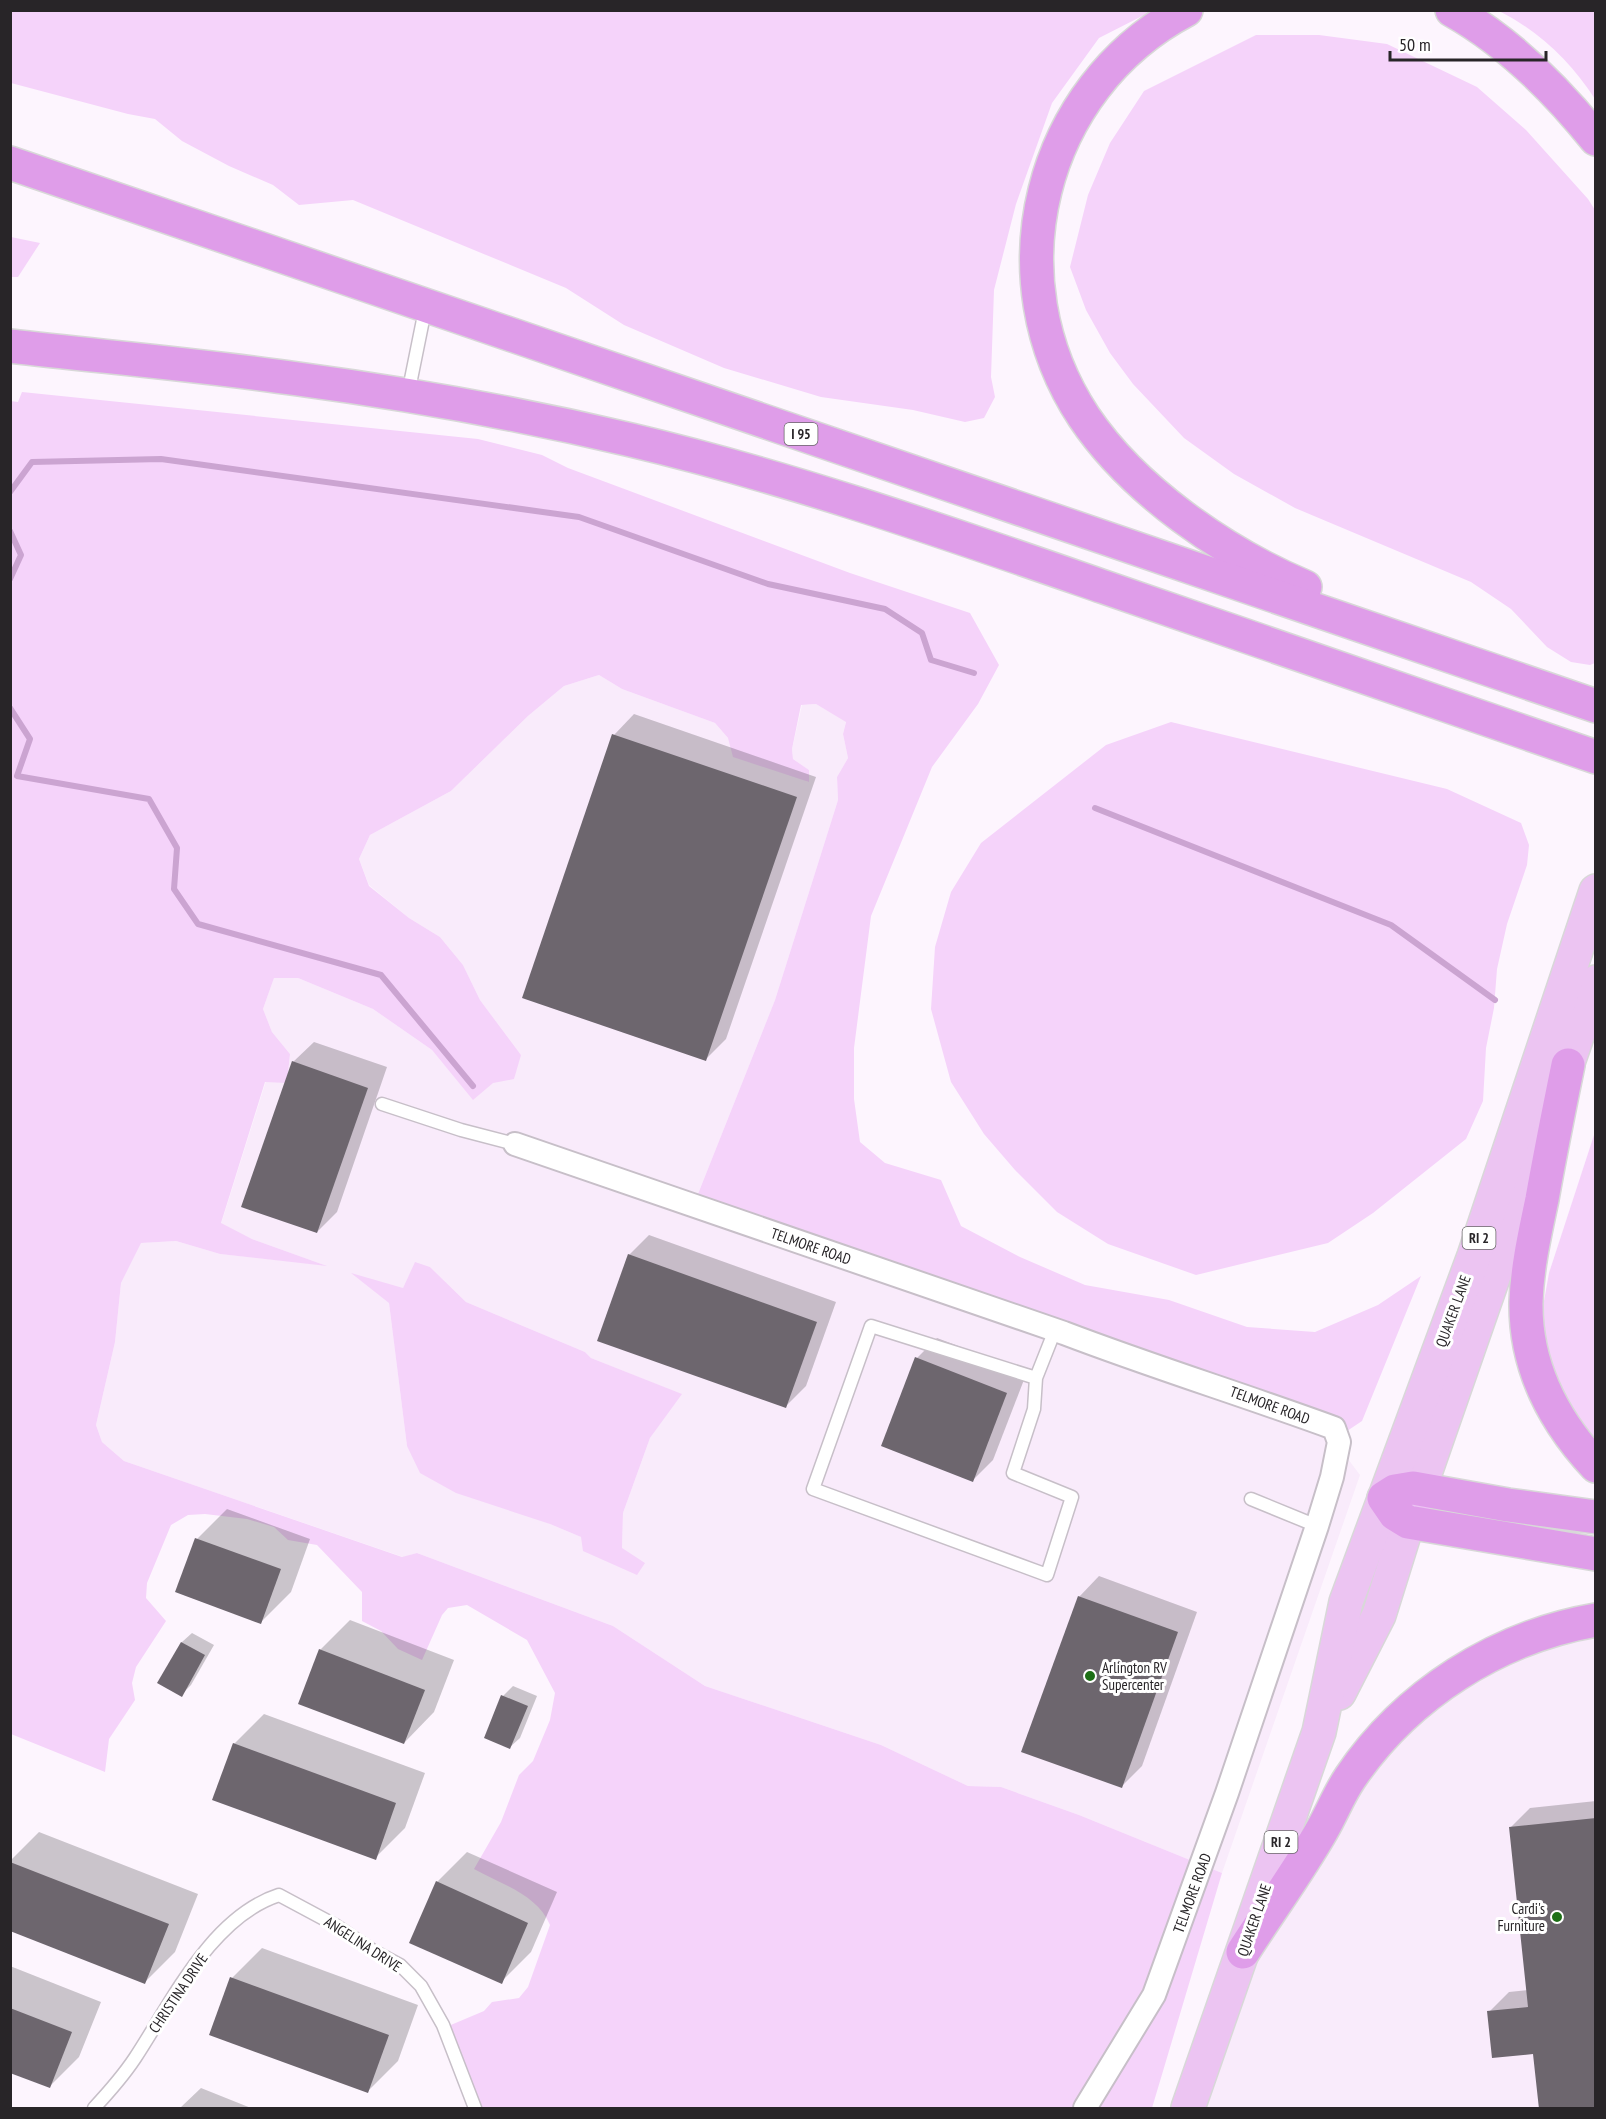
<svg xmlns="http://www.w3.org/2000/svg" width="1606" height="2119" viewBox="0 0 1606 2119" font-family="'PT Sans Narrow',sans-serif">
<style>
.built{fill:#f9ebfb;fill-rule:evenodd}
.green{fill:#f5d3fa}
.shadow{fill:#0003}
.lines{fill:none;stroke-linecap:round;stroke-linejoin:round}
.stream{stroke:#cba4d1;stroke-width:6}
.building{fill:#6d666e}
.service-casing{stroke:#c7bfc8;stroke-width:15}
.minor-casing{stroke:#c7bfc8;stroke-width:26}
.primary-casing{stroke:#d8d8d8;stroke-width:36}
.motorway-casing{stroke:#d8d8d8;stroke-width:36}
.service{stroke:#fff;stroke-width:12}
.minor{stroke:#fff;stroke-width:22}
.primary{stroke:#ecc4f2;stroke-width:33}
.motorway{stroke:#df9de9;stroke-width:33}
.poi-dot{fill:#1d6f16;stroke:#fff;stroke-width:2}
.labels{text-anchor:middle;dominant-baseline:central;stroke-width:6;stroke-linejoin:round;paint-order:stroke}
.shield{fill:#fff;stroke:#686668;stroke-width:1.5}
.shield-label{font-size:14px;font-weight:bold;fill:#282528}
.street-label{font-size:15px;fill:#282528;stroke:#fff}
.poi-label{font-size:15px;fill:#282528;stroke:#fff;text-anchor:start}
</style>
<rect width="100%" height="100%" fill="#fdf5fe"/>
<g class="built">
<path d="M599,675L622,689L715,723L728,738L808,782L809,770L793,759L792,749L802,705L816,704L846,721L843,734L848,758L837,777L838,800L775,1000L694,1204L1326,1425L1339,1447L1360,1475L1222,1873L1079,1815L1001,1787L968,1786L881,1745L705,1686L613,1626L417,1553L403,1557L124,1461L102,1442L96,1425L115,1342L121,1283L140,1243L176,1241L220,1254L324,1265L252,1239L221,1224L266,1081L287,1082L290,1054L272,1032L263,1009L274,978H298L373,1009L432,1050L473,1099L521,1055L480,1000L463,965L440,937L409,918L369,885L359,859L370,835L451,791L528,716L564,686ZM415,1263L430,1267L466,1302L585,1352L591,1358L681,1394L650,1438L623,1513L622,1549L581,1537L550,1524L407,1446L389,1303L403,1288Z"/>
<path d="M1595,1627V2108H1198L1268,1907L1340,1796L1483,1659Z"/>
</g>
<g class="green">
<path d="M10,11L11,10L1152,11L1099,38L1052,103L1016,204L994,290L991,377L995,397L984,418L965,422L913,410L821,397L724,368L624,325L566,288L353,200L299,205L273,185L229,166L182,141L155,119L128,114L11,83Z"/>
<path d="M1499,11H1595V99C1571,62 1539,31 1499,11Z"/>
<path d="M1256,35H1319L1387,44L1477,87L1526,130L1588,199L1595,210V663L1590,665L1571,662L1547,647L1511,609L1471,582L1295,508L1234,474L1184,438L1133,384L1110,353L1086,310L1070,267L1088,195L1110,143L1144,91Z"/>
<path d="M11,237L40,243L18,277H11Z"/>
<path d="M22,392L478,439L542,455L568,468L850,573L970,613L999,665L978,704L932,767L871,916L854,1048V1099L860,1142L885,1163L941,1180L961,1226L1020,1257L1085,1285L1169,1300L1247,1327L1315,1332L1378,1305L1421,1276L1362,1421L1344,1433L694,1204L775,1000L838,800L837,777L848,758L843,734L846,722L816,704L801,705L792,749L793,759L809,770V782L733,757L728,738L715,723L622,689L599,675L564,686L528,716L451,791L370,835L359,859L369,886L409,918L440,937L463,965L480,1000L521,1055L514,1079L493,1083L473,1100L432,1050L373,1009L298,978H274L263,1009L272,1032L290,1054L287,1083L265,1082L221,1223L252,1239L327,1266L220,1254L176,1241L141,1243L121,1283L115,1342L96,1425L102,1442L124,1461L402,1557L417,1553L613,1626L705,1686L881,1745L968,1786L1001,1787L1079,1815L1222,1873L1152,2108H475L446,2027L484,2011L492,2002L519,1998L528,1987L550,1925C538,1895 501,1884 474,1869L501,1822L519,1775L533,1761L550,1720L555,1693L527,1640L467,1605L448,1608L442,1615L422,1660L398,1649L381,1631L362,1621V1592L317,1545L288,1540L274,1527L247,1519L205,1514L188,1515L171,1525L147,1583L146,1598L166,1621L136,1667L132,1683L135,1700L109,1739L105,1772L11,1734L10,401L18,402Z"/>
<path d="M1171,722L1447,789L1521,823L1529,845L1527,865L1507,924L1497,969L1494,1008L1486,1048L1483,1101L1466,1139L1373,1213L1328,1243L1196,1275L1108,1244L1057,1212L1015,1170L984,1134L951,1082L931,1009L935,947L951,892L981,843L1106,745Z"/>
<path d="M1595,1132V1460L1536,1346L1549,1273Z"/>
<path d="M415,1262L430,1267L466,1302L585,1352L591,1358L682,1394L650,1438L623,1513L622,1548L645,1563L637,1575L583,1551L581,1537L550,1524L456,1493L420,1473L407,1446L389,1303L351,1273L403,1288Z"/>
</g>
<g class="shadow">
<path d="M634,714L816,777L726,1039L706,1059L614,735Z"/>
<path d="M314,1042L387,1067L337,1212L317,1232L293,1062Z"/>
<path d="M649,1235L836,1302L806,1386L786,1406L629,1255Z"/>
<path d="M937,1338L1027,1372L993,1460L973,1480L917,1358Z"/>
<path d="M227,1509L310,1539L291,1592L261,1622L177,1591L197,1539Z"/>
<path d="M1099,1576L1197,1612L1142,1766L1122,1786L1079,1597Z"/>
<path d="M350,1620L454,1660L434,1712L404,1743L320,1650Z"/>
<path d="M192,1633L214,1645L191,1685L181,1695L159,1683L182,1642Z"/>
<path d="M513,1686L537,1696L520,1738L510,1747L486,1737L503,1696Z"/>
<path d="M264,1714L425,1773L405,1828L375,1858L234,1744Z"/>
<path d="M1596,1801V2108L1489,2012L1509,1992L1528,1990L1510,1828L1530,1808Z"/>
<path d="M39,1832L198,1894L175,1952L145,1982L10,1930V1861Z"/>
<path d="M467,1852L557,1892L531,1952L501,1982L437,1882Z"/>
<path d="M262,1948L418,2005L398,2061L368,2091L232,1978Z"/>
<path d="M10,1966L101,2002L79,2057L49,2087L10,2071Z"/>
<path d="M201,2088L251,2108H180Z"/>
</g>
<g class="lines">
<g class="stream">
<path d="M10,492L32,462L161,459L579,517L768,584L885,609L922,633L931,660L974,673"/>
<path d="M10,531L21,555L10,579"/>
<path d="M10,708L30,739L17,776L149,799L177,848L174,889L198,924L381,975L473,1086"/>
<path d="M1095,808L1391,925L1495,1000"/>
</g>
</g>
<g class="building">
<path d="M612,734L797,797L706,1061L522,998Z"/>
<path d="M292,1061L368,1088L317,1233L241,1207Z"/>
<path d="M628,1254L817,1322L786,1408L597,1341Z"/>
<path d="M915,1357L1007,1393L973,1482L881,1446Z"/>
<path d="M195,1538L281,1569L261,1624L175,1592Z"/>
<path d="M1078,1596L1178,1632L1122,1788L1021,1752Z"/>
<path d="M181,1642L205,1655L182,1697L157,1683Z"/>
<path d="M319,1649L425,1690L404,1744L298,1704Z"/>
<path d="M501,1695L528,1706L510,1749L484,1738Z"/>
<path d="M233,1743L396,1803L376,1860L212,1800Z"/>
<path d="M1596,1818V2109H1539L1533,2054L1492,2058L1487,2011L1528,2007L1509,1827Z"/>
<path d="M10,1862L169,1924L145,1984L10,1931Z"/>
<path d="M436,1881L528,1923L502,1984L409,1943Z"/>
<path d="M230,1977L389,2035L368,2093L209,2035Z"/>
<path d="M10,2008L72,2032L50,2088L10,2073Z"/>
</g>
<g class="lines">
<g class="service-casing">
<g id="service">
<path d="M408,394L426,305"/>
<path d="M382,1104L461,1130L515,1144"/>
<path d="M1036,1378L1034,1409L1013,1473L1072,1497L1047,1575L813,1489L871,1326L1036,1378L1055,1330"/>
<path d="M1251,1499L1317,1526"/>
<path d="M94,2108C108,2093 123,2076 135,2058C172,2002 211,1917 279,1895L335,1925L372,1950L400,1965L421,1986L443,2025L475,2108"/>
</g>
</g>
<g class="minor-casing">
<path id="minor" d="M515,1144L1064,1333C1153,1367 1244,1395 1334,1428L1339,1442L1332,1477L1317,1526L1227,1793L1154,1995L1085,2108"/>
</g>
<g class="primary-casing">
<g id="primary">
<path d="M1339,1693L1379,1615L1408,1522L1596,982"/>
<path d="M1188,2108L1319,1732L1346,1602L1474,1256L1596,891"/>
</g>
</g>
<g class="motorway-casing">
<g id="motorway">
<path d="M1186,10C1038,88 992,278 1084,417C1133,490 1224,553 1305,587"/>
<path d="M1452,10C1509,42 1555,88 1596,139"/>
<path d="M10,163L1596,706"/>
<path d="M10,346C106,357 202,365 298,379C410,394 521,414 631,440C792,478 948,533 1104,587C1268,644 1432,700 1596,757"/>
<path d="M1568,1065C1559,1109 1550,1154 1542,1199C1535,1233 1527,1267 1526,1302C1525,1367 1553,1420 1596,1466"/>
<path d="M1596,1517L1508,1505L1413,1488L1395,1491L1384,1498L1395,1514L1408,1522L1596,1554"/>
<path d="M1243,1952C1269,1911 1298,1872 1322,1830C1332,1813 1339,1794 1350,1778C1406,1695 1497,1637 1596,1620"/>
</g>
</g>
<use href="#service" class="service"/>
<use href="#minor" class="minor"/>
<use href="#primary" class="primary"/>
<use href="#motorway" class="motorway"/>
</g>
<g class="poi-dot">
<circle cx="1090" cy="1676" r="6"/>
<circle cx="1557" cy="1917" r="6"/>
</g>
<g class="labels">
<g class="shield">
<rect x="784.5" y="423" width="33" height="22" rx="4.5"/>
<rect x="1462.5" y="1227" width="33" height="22" rx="4.5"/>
<rect x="1264.5" y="1831" width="33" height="22" rx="4.5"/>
</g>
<g class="shield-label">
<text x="801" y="434">I 95</text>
<text x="1479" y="1238">RI 2</text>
<text x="1281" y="1842">RI 2</text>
</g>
<g class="street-label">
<text transform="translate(811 1246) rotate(19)">TELMORE ROAD</text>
<text transform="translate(1453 1311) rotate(-70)">QUAKER LANE</text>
<text transform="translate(1270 1405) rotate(20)">TELMORE ROAD</text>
<text transform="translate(1192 1893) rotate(-70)">TELMORE ROAD</text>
<text transform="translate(1254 1920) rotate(-71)">QUAKER LANE</text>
<text transform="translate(363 1944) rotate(33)">ANGELINA DRIVE</text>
<text transform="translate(178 1993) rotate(-56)">CHRISTINA DRIVE</text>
</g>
<g class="poi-label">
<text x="1102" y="1667">Arlington RV<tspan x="1102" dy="17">Supercenter</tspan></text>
<text x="1545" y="1908" text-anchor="end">Cardi's<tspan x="1545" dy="17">Furniture</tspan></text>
</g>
</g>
<rect width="1606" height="2119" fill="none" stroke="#282528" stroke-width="24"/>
<path d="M1390 51v9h156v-9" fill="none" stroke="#282528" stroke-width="3"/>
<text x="1399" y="51" font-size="18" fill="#282528" stroke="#ffffff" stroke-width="4.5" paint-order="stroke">50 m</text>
</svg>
